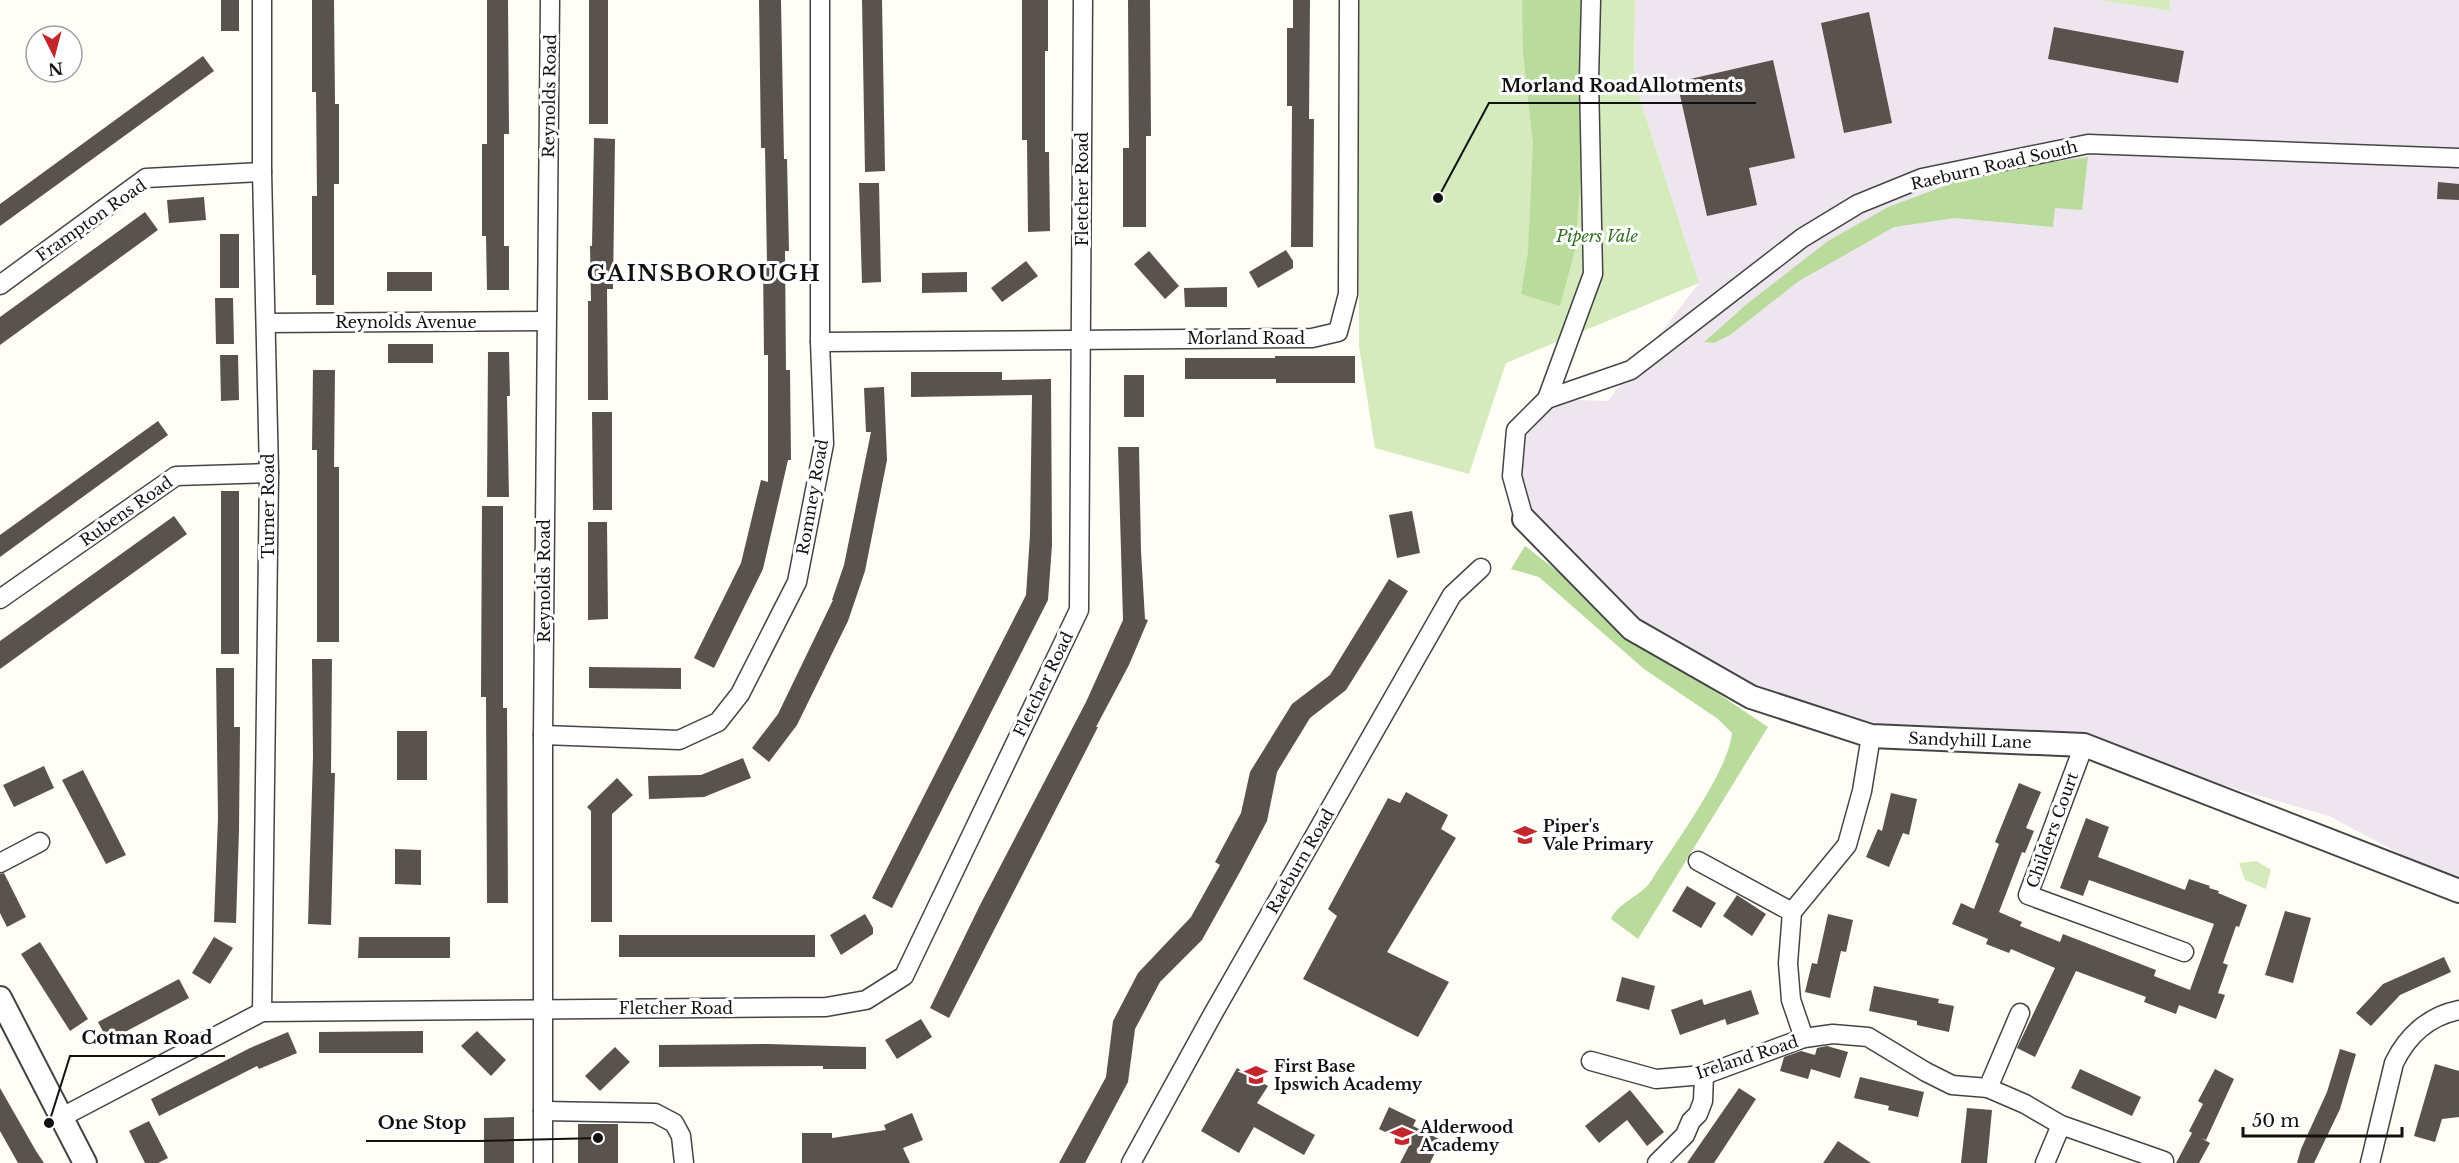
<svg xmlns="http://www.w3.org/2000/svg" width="2459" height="1163" viewBox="0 0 2459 1163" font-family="'Libre Baskerville',serif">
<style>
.industrial{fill:#eee6ef}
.green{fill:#d5ebbd}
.forest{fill:#b9dc9c}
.building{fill:#5a524d}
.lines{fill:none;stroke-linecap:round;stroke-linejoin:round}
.minor-casing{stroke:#444;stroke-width:21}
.tertiary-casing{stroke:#444;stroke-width:26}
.minor{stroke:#fff;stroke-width:18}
.tertiary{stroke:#fff;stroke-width:22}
.labels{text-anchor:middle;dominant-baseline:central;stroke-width:6;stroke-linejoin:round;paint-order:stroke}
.street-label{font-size:16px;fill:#111;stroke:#fff}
.park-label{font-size:16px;font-style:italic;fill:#2f6b1f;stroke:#fff}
.poi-label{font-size:16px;font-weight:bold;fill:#111;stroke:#fff;text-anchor:start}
.district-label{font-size:22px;font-weight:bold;letter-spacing:1.5px;fill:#111;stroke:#fff}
.leader{fill:none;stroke:#111;stroke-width:2}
.callout-dot{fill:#111;stroke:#fff;stroke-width:2}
.callout-label{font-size:18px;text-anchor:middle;font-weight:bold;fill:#111;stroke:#fff;stroke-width:6;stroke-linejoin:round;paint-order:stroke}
</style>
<rect width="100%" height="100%" fill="#fffdf5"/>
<path class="industrial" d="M1635,0H2098L2171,11L2169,0H2459V876L2434,872L2329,816L2084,745L1871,736L1751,697L1632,629L1524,519L1516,430L1547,399L1608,401L1699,283L1634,80Z"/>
<g class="green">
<path d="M1359,0H1635L1634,80L1699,283L1506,363L1469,474L1375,448L1359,346Z"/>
<path d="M2098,0H2169L2171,11Z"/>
<path d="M2257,861L2271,870L2266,889L2245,880L2239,863Z"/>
</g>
<g class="forest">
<path d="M1522,0H1581L1580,185L1575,250L1560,306L1521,294L1528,252L1533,143L1523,52Z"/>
<path d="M2088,157L2082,210L2055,208L2053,227L1955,218L1894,227L1799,281L1730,335L1714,343L1704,342L1748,303L1828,241L1888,207L1983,172Z"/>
<path d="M1525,546L1618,618L1671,662L1768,727L1638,939L1611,919C1617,904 1638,897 1649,884C1672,847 1728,773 1732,733L1718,719L1644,669L1539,577L1511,569Z"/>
</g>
<g class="building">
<rect x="221" y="0" width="18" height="31"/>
<path d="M312,0H334L335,104H339V184H334V305H316V275H312V196H317L316,92H312Z"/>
<path d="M487,0H508L509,134H504V246H509V290H487L486,236H482V144H487Z"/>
<rect x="589" y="0" width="19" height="124"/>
<path d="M759,0H781L784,159H787L789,251H785L786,370H790L791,460H788L763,569L714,668L694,658L741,563L761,480L768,482V355H764L763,264H767L765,148H761Z"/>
<path d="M862,0H882L885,171L865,172Z"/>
<path d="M1022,0H1048V51H1045V152H1049L1050,231L1028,232L1027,140H1022Z"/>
<path d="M1128,0H1150L1151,136H1146V227H1123V148H1129Z"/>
<path d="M1293,0H1310L1309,119H1314L1313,247H1291L1292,106H1287V28H1293Z"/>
<path d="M1869,12L1892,123L1844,133L1821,23Z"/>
<path d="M2054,27L2184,51L2178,83L2048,59Z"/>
<path d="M203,56L214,71L0,226V204Z"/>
<path d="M1773,60L1795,158L1749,168L1757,205L1707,216L1677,82Z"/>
<path d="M594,138L615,139L613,289H607L608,400H588V301H591L590,246H592Z"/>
<path d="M2438,182L2459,184V200L2437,199Z"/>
<path d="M859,183H879L881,282L862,283Z"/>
<path d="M204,197L206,220L169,223L167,200Z"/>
<path d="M145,212L158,230L0,345V317Z"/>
<rect x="220" y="234" width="19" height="54"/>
<path d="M1286,250L1293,261V268L1258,288L1249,272Z"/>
<path d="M1149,251L1179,286L1165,299L1134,264Z"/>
<path d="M1026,261L1038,276L1002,302L991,288Z"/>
<rect x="387" y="272" width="45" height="19"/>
<path d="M967,272V292L922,293V273Z"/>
<path d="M1227,287V307H1185L1184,288Z"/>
<path d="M215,298H233L234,344H216Z"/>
<rect x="388" y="344" width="45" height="19"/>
<path d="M488,352H509L510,396H507L509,497H487Z"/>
<path d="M220,355H238L239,400L221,401Z"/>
<path d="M1275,356H1355V383H1276V379H1185V358H1275Z"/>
<path d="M313,370H335L334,467H339V642H317V450H312Z"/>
<path d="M911,372H1002V380L1051,379L1052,545L1048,600L892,908L872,898L1026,595L1030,535L1032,395L911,397Z"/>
<rect x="1124" y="375" width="20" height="42"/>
<path d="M884,387L887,460L865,571L848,621L797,725L769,762L752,748L778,714L833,600H832L844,565L871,432H866L864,388Z"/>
<path d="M592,412H612V510H593Z"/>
<path d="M158,421L168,435L0,557V535Z"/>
<path d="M1118,447H1139L1141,551L1145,619L1148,620L1129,665L1096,727H1098L949,1018L930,1008L980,905L1086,702L1123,620Z"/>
<rect x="221" y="491" width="18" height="163"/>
<path d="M482,506H503V708H507L508,903H487L486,697H481Z"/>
<path d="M1412,511L1420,553L1397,558L1389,515Z"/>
<path d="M174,516L187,534L0,669V641Z"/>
<path d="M588,522H607L608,619L588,620Z"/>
<path d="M1389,579L1408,591L1346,690L1310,718L1277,772L1267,821L1241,870L1202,940L1160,982L1135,1029L1128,1082L1085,1163H1059L1106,1077L1113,1021L1138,973L1191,917L1220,865L1215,862L1241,813L1250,772L1292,704L1330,675Z"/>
<path d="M312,659H332L331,773H335L331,925L308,924L313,757Z"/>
<path d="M589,667L681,668V689L589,688Z"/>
<path d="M216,668H234V727H240L239,830L236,923L214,922L218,818Z"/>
<rect x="397" y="731" width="30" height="49"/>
<path d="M743,758L751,778L704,797L649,799L648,776L701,775Z"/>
<path d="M44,766L54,788L14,807L3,785Z"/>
<path d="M83,770L126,855L106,864L62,780Z"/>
<path d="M617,778L633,795L612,814V922H591V811L587,807Z"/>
<path d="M2019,783L2041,792L2026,828L2034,831L2025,853L2022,852L1999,912L2022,922L2020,926L2060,942L2063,934L2156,970L2154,976L2190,990L2214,924L2089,880L2083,896L2060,888L2086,818L2109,827L2098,857L2185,890L2189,879L2210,886L2209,888L2219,891L2218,893L2247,905L2239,927L2236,926L2223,963L2228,965L2218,993L2225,995L2216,1019L2179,1005L2176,1014L2144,1002L2146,997L2076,971L2035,1057L2017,1048L2055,968L2011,949L2009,953L1986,944L1988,939L1952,924L1961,903L1974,909L1999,844L1995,842Z"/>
<path d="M1406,792L1448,815L1441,829L1456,838L1387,952L1449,982L1418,1037L1303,979L1337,916L1328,909L1388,798L1400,803Z"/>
<path d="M1891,793L1917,799L1909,835L1903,833L1889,867L1866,857L1878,829L1882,831Z"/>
<path d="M395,849L421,850V885L395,884Z"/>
<path d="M4,873L26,917L7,927L0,913V874Z"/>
<path d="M1687,886L1716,903L1701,928L1672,911Z"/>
<path d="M1737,895L1766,914L1752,936L1723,916Z"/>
<path d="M2285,911L2311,918L2293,983L2265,975Z"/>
<path d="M865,914L873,928V934L841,955L830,935Z"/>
<path d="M1828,914L1853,920L1846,952L1841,951L1830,998L1805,992L1812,963L1817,964Z"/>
<rect x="619" y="935" width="196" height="22"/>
<path d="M214,937L233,948L210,984L192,973Z"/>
<path d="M359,937H450V958H358Z"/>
<path d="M40,942L88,1019L70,1031L21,954Z"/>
<path d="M2444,957L2451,972L2400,995L2371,1026L2356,1013L2383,984Z"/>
<path d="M1622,977L1655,986L1649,1010L1616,1001Z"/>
<path d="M179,979L189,998L108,1041L98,1022Z"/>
<path d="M1874,986L1939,999L1938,1003L1954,1006L1949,1032L1917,1025V1021L1869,1011Z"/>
<path d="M1751,990L1759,1014L1727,1025L1725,1019L1680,1035L1671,1010L1702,999L1704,1005Z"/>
<path d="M921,1019L932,1037L897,1059L885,1040Z"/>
<path d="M423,1031V1053H319V1032Z"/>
<path d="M477,1031L506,1060L491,1076L461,1046Z"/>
<path d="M288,1032L297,1053L259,1069L257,1066L159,1116L151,1099L250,1048Z"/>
<path d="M768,1044L866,1047V1069H823V1066L659,1067V1045Z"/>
<path d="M1827,1046L1848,1052L1840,1078L1811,1069L1808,1079L1780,1071L1784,1057L1801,1051L1815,1055L1817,1048Z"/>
<path d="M615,1047L630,1062L600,1091L585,1076Z"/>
<path d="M2340,1049L2356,1054L2340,1109L2314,1163H2297L2301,1149L2327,1092Z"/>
<path d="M2435,1064L2459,1071V1117L2442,1119L2435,1142L2414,1136Z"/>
<path d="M1237,1068L1268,1086L1257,1103L1315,1135L1304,1155L1254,1127L1239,1153L1201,1131Z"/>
<path d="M2080,1069L2141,1097L2132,1116L2071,1088Z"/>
<path d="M2215,1069L2234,1079L2206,1140L2201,1138L2210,1143L2199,1163H2176L2192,1133L2189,1131L2203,1104L2198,1101Z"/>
<path d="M1860,1077L1924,1092L1918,1117L1888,1110L1889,1106L1854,1098Z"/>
<path d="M0,1088L36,1151L44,1163H18L0,1131Z"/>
<path d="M1739,1088L1756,1099L1714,1163H1687Z"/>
<path d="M1630,1090L1664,1132L1647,1146L1627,1120L1599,1143L1585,1126Z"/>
<path d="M1389,1107L1416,1120L1413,1126L1441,1140L1430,1163H1400L1410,1144L1379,1129Z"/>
<path d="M1967,1108L1992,1110L1987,1163H1961Z"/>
<path d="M912,1113L923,1140L903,1148L910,1163H802V1133H832V1138L886,1130L884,1125Z"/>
<path d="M514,1117V1163H484V1118Z"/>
<path d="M149,1121L168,1158L158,1163H145L129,1131Z"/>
<rect x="578" y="1124" width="40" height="39"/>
<path d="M1838,1141L1871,1163H1823Z"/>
</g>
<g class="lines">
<g class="minor-casing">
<g id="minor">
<path d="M0,285L146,178L262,172"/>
<path d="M266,323L546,321"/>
<path d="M820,342L1312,338L1338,332L1348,294L1349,0"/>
<path d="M1547,399L1593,274L1589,79L1591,0"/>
<path d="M1524,519L1512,476L1516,430L1547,399L1631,370L1802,238L1858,204L1922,178L2088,144L2459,158"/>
<path d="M0,599L176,476L269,473"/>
<path d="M543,735L679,740L718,722L740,694L797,582L824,444L820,342V0"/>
<path d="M2084,745L2028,895L2184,952"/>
<path d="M1698,861L1792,912"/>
<path d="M0,863L40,842"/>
<path d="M262,1012L269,473L262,172V0"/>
<path d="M1804,1038L1791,1000L1788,963L1792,912L1847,845L1862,791L1871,736"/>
<path d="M1591,1061L1656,1079L1704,1075L1804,1038L1833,1034L1868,1037L1926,1072L1952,1085L1988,1088L2025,1104L2061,1125L2164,1161"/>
<path d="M1988,1088L2020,1013"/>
<path d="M543,1111L655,1113L674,1123L681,1136L684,1163"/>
<path d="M62,1117L262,1012L826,1007L866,1000L904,976L1079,610L1083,0"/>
<path d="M543,1163V735L550,0"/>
<path d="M1131,1163L1214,1012L1452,595L1481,568"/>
<path d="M1657,1163L1685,1135L1691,1121L1698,1114L1703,1101L1704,1075"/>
<path d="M2045,1163L2061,1125"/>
<path d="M2370,1163L2394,1063C2407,1036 2429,1016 2459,1010"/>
</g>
</g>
<g class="tertiary-casing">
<g id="tertiary">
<path d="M1524,519L1632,629L1751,697L1871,736L2084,745L2459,891"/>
<path d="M0,998L85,1163"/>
</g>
</g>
<use href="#minor" class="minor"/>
<use href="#tertiary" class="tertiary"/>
</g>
<defs>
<g id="school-bare" transform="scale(1.8)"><path d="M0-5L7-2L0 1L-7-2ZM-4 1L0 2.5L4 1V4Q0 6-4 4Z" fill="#c4262e" stroke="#fff" stroke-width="2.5" paint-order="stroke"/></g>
</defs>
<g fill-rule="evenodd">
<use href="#school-bare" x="1525" y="835"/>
<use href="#school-bare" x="1256" y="1075"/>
<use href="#school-bare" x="1402" y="1136"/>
</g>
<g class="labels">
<g class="street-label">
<text transform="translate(549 96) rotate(-89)">Reynolds Road</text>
<text transform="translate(1994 165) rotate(-13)">Raeburn Road South</text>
<text transform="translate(1082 189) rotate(-90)">Fletcher Road</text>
<text transform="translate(91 220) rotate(-35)">Frampton Road</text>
<text x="406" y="322">Reynolds Avenue</text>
<text x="1246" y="338">Morland Road</text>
<text transform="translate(812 497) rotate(-80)">Romney Road</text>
<text transform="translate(268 506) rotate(-90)">Turner Road</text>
<text transform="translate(126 511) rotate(-35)">Rubens Road</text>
<text transform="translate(544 581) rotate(-90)">Reynolds Road</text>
<text transform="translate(1043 684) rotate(-64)">Fletcher Road</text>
<text transform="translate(1970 740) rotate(2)">Sandyhill Lane</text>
<text transform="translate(2052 830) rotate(-70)">Childers Court</text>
<text transform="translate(1300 861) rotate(-60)">Raeburn Road</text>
<text x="676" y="1008">Fletcher Road</text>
<text transform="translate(1747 1057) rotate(-18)">Ireland Road</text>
</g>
<g class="park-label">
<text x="1597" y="236">Pipers Vale</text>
</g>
<g class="poi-label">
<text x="1543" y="826">Piper's<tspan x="1543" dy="18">Vale Primary</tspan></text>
<text x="1274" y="1066">First Base<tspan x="1274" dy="18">Ipswich Academy</tspan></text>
<text x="1420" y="1127">Alderwood<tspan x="1420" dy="18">Academy</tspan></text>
</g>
<g class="district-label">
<text x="704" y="273">GAINSBOROUGH</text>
</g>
</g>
<path class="leader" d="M1438 198L1489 103H1756M49 1123L70 1056H225M598 1138L478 1141H366"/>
<g class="callout-dot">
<circle cx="1438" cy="198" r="6"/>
<circle cx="49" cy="1123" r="6"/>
<circle cx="598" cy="1138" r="6"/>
</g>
<g class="callout-label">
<text x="1622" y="92">Morland RoadAllotments</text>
<text x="147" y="1044">Cotman Road</text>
<text x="422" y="1129">One Stop</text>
</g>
<g transform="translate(54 54) rotate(174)"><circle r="28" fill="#ffffff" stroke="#a0a0a0" stroke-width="1.5"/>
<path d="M0-4.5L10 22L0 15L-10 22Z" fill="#c4262e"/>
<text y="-9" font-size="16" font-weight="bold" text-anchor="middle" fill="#111111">N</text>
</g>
<path d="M2243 1127v9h159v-9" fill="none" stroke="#111111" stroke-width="3"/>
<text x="2252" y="1127" font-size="18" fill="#111111" stroke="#ffffff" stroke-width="4.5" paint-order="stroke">50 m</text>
</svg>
